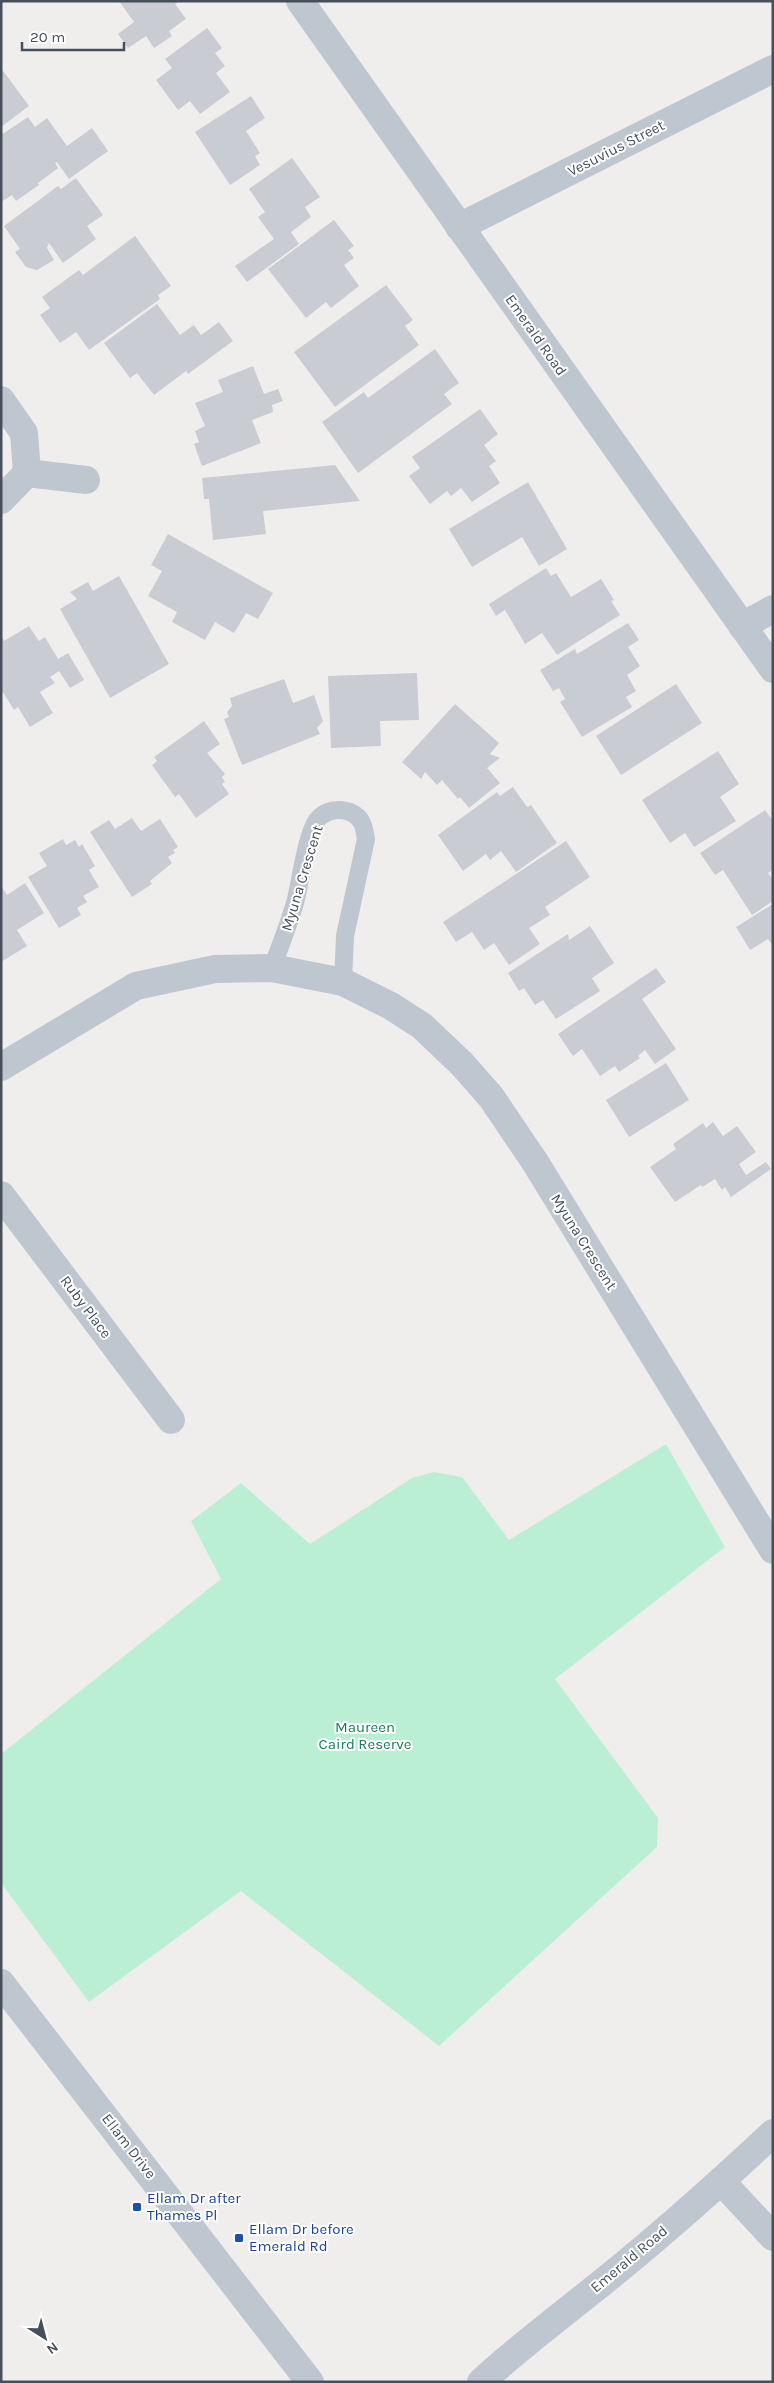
<svg xmlns="http://www.w3.org/2000/svg" width="774" height="2383" viewBox="0 0 774 2383" font-family="Karla,sans-serif">
<style>
.green{fill:#bbefd4}
.building{fill:#caccd4}
.lines{fill:none;stroke-linecap:round;stroke-linejoin:round}
.service{stroke:#bec7d0;stroke-width:18}
.minor{stroke:#bec7d0;stroke-width:28}
.tertiary{stroke:#bec7d0;stroke-width:28}
.transit-dot{fill:#1a4fb4;stroke:#fff;stroke-width:2}
.labels{text-anchor:middle;dominant-baseline:central;stroke-width:4;stroke-linejoin:round;paint-order:stroke}
.street-label{font-size:15px;fill:#464f5b;stroke:#fff}
.park-label{font-size:15px;fill:#167d53;stroke:#fff}
.transit-label{font-size:15px;fill:#164399;stroke:#fff;text-anchor:start}
</style>
<rect width="100%" height="100%" fill="#f0eeed"/>
<path class="green" d="M666,1444L725,1547L555,1679L658,1818L657,1847L439,2046L241,1891L89,2002L1,1883V1754L221,1579L191,1521L241,1483L310,1544L412,1478L434,1472L462,1477L509,1540Z"/>
<g class="building">
<path d="M119,1H179L175,4L186,19L169,31L172,36L154,48L146,36L128,48L118,34L134,22Z"/>
<path d="M207,28L222,48L215,53L225,66L216,73L230,92L200,114L190,101L178,110L156,80L172,68L165,59Z"/>
<path d="M1,68L29,106L1,127Z"/>
<path d="M251,96L265,118L246,131L260,153L255,156L260,165L230,185L195,132Z"/>
<path d="M28,117L35,127L47,118L67,146L92,128L108,151L69,179L57,162L55,163L58,168L38,183L39,185L16,201L12,195L1,202V135Z"/>
<path d="M292,158L320,197L305,207L311,217L291,232L299,244L247,282L235,266L274,239L258,217L265,212L249,189Z"/>
<path d="M76,178L103,215L87,226L96,239L63,263L49,243L47,248L54,260L37,270L26,267L15,252L20,249L4,226L58,186L61,189Z"/>
<path d="M334,220L354,246L348,250L354,258L344,265L359,286L331,308L326,302L306,318L268,269Z"/>
<path d="M135,236L171,286L158,295L160,299L89,350L76,332L60,343L40,315L50,308L42,297L79,270L83,275Z"/>
<path d="M386,285L413,320L405,326L419,345L335,407L294,352Z"/>
<path d="M157,304L180,335L194,325L201,335L219,322L233,341L188,374L186,371L154,395L137,373L130,378L104,343Z"/>
<path d="M435,349L459,383L444,394L452,404L358,473L322,422L364,392L368,398Z"/>
<path d="M253,366L264,394L278,389L283,401L272,405L273,412L252,420L261,443L202,466L194,444L199,442L195,431L205,426L195,403L223,392L218,380Z"/>
<path d="M480,409L498,434L484,445L496,461L489,466L500,483L472,502L461,488L451,496L447,491L430,504L409,476L420,468L412,457Z"/>
<path d="M335,465L360,501L263,511L266,534L213,540L209,499H204L202,478Z"/>
<path d="M528,482L567,549L539,566L522,537L472,567L449,529Z"/>
<path d="M168,534L273,593L258,619L246,613L234,633L215,622L205,640L172,622L177,612L148,596L162,571L151,565Z"/>
<path d="M546,568L551,576L556,573L571,597L601,579L614,600L611,601L620,615L557,655L542,633L525,644L505,610L496,616L489,604Z"/>
<path d="M119,576L169,664L110,698L60,609L77,599L70,592L88,582L93,591Z"/>
<path d="M628,623L639,640L628,647L640,666L627,675L636,691L626,697L632,707L582,737L560,702L565,699L559,688L553,691L540,670L575,649L577,654Z"/>
<path d="M29,626L39,641L45,637L58,659L68,653L84,680L70,688L59,671L50,677L55,683L40,692L53,713L30,727L18,707L14,710L1,689V636L4,641Z"/>
<path d="M417,673L419,720L380,721L381,746L331,748L328,676Z"/>
<path d="M284,679L293,703L314,695L323,721L317,728L320,734L242,765L224,719L229,717L227,712L232,706L230,698Z"/>
<path d="M676,684L702,723L621,775L596,736Z"/>
<path d="M455,704L499,743L490,754L500,758L487,768L500,783L469,808L460,797L458,799L442,780L437,785L425,772L421,779L402,762Z"/>
<path d="M204,721L220,744L207,753L225,774L222,777L225,782L222,784L229,794L196,818L179,794L175,797L152,765L157,761L154,757Z"/>
<path d="M718,751L739,784L720,797L736,821L694,847L685,833L670,843L642,800Z"/>
<path d="M513,787L527,807L531,805L557,843L516,872L501,851L490,860L486,854L463,871L438,835L497,792L500,796Z"/>
<path d="M765,810L773,821V870L768,873L773,880V901L752,915L723,870L715,875L700,853Z"/>
<path d="M132,818L141,831L160,819L178,847L173,850L175,853L168,857L172,863L150,881L152,884L132,897L90,832L109,820L115,829Z"/>
<path d="M63,839L66,845L75,840L79,847L82,844L95,866L89,870L99,887L83,896L87,902L77,908L81,915L59,928L28,877L47,866L39,853Z"/>
<path d="M566,841L590,877L545,907L550,915L529,928L540,944L509,965L494,943L484,950L472,932L456,942L443,922Z"/>
<path d="M25,883L44,913L17,930L27,946L1,962V886L7,895Z"/>
<path d="M773,904V946L768,939L750,950L736,927Z"/>
<path d="M590,926L614,963L592,978L600,991L556,1019L543,1000L535,1005L524,988L519,991L508,973L568,934L569,940Z"/>
<path d="M656,968L666,982L642,999L676,1049L655,1064L645,1050L638,1056L640,1058L619,1072L615,1066L600,1076L582,1049L573,1056L558,1034Z"/>
<path d="M666,1063L689,1100L629,1137L606,1100Z"/>
<path d="M713,1122L723,1136L737,1126L756,1152L739,1164L746,1175L766,1162L771,1169L731,1197L725,1187L722,1190L715,1179L702,1187L701,1185L675,1202L650,1167L676,1149L673,1144L703,1123L706,1128Z"/>
</g>
<g class="lines">
<path class="service" d="M272,968C280,946 290,922 296,899C301,879 306,836 317,820C326,809 341,808 352,813C363,818 364,828 366,839L345,936L343,982"/>
<g class="minor">
<path d="M300,1L773,669"/>
<path d="M459,227L773,69"/>
<path d="M1,400L24,433L27,473"/>
<path d="M1,500L27,473L86,480"/>
<path d="M742,626L773,609"/>
<path d="M1,1067L136,986L215,969L272,968L343,982L391,1006L422,1026L462,1064L491,1097L535,1162L773,1550"/>
<path d="M1,1195L171,1420"/>
<path d="M721,2181L773,2237"/>
<path d="M481,2382C527,2340 577,2304 625,2264C676,2222 725,2178 773,2133"/>
</g>
<path class="tertiary" d="M1,1983L310,2382"/>
</g>
<g class="transit-dot">
<rect x="132" y="2202" width="10" height="10" rx="2.5"/>
<rect x="234" y="2233" width="10" height="10" rx="2.5"/>
</g>
<g class="labels">
<g class="street-label">
<text transform="translate(616 148) rotate(-27)">Vesuvius Street</text>
<text transform="translate(536 335) rotate(55)">Emerald Road</text>
<text transform="translate(302 878) rotate(-73)">Myuna Crescent</text>
<text transform="translate(584 1242) rotate(58)">Myuna Crescent</text>
<text transform="translate(86 1307) rotate(53)">Ruby Place</text>
<text transform="translate(129 2146) rotate(52)">Ellam Drive</text>
<text transform="translate(629 2259) rotate(-40)">Emerald Road</text>
</g>
<g class="park-label">
<text x="365" y="1727">Maureen<tspan x="365" dy="17">Caird Reserve</tspan></text>
</g>
<g class="transit-label">
<text x="147" y="2198">Ellam Dr after<tspan x="147" dy="17">Thames Pl</tspan></text>
<text x="249" y="2229">Ellam Dr before<tspan x="249" dy="17">Emerald Rd</tspan></text>
</g>
</g>
<rect width="774" height="2383" fill="none" stroke="#464f5b" stroke-width="5"/>
<g transform="translate(45 2338) rotate(144)" stroke="#ffffff" stroke-width="4" paint-order="stroke">
<path d="M0-4L9 19L0 12L-9 19Z" fill="#464f5b"/>
<text y="-8" font-size="14" font-weight="bold" text-anchor="middle" fill="#464f5b">N</text>
</g>
<path d="M22 42v8h102v-8" fill="none" stroke="#464f5b" stroke-width="2.5"/>
<text x="30" y="42" font-size="15" fill="#464f5b" stroke="#ffffff" stroke-width="4" paint-order="stroke">20 m</text>
</svg>
